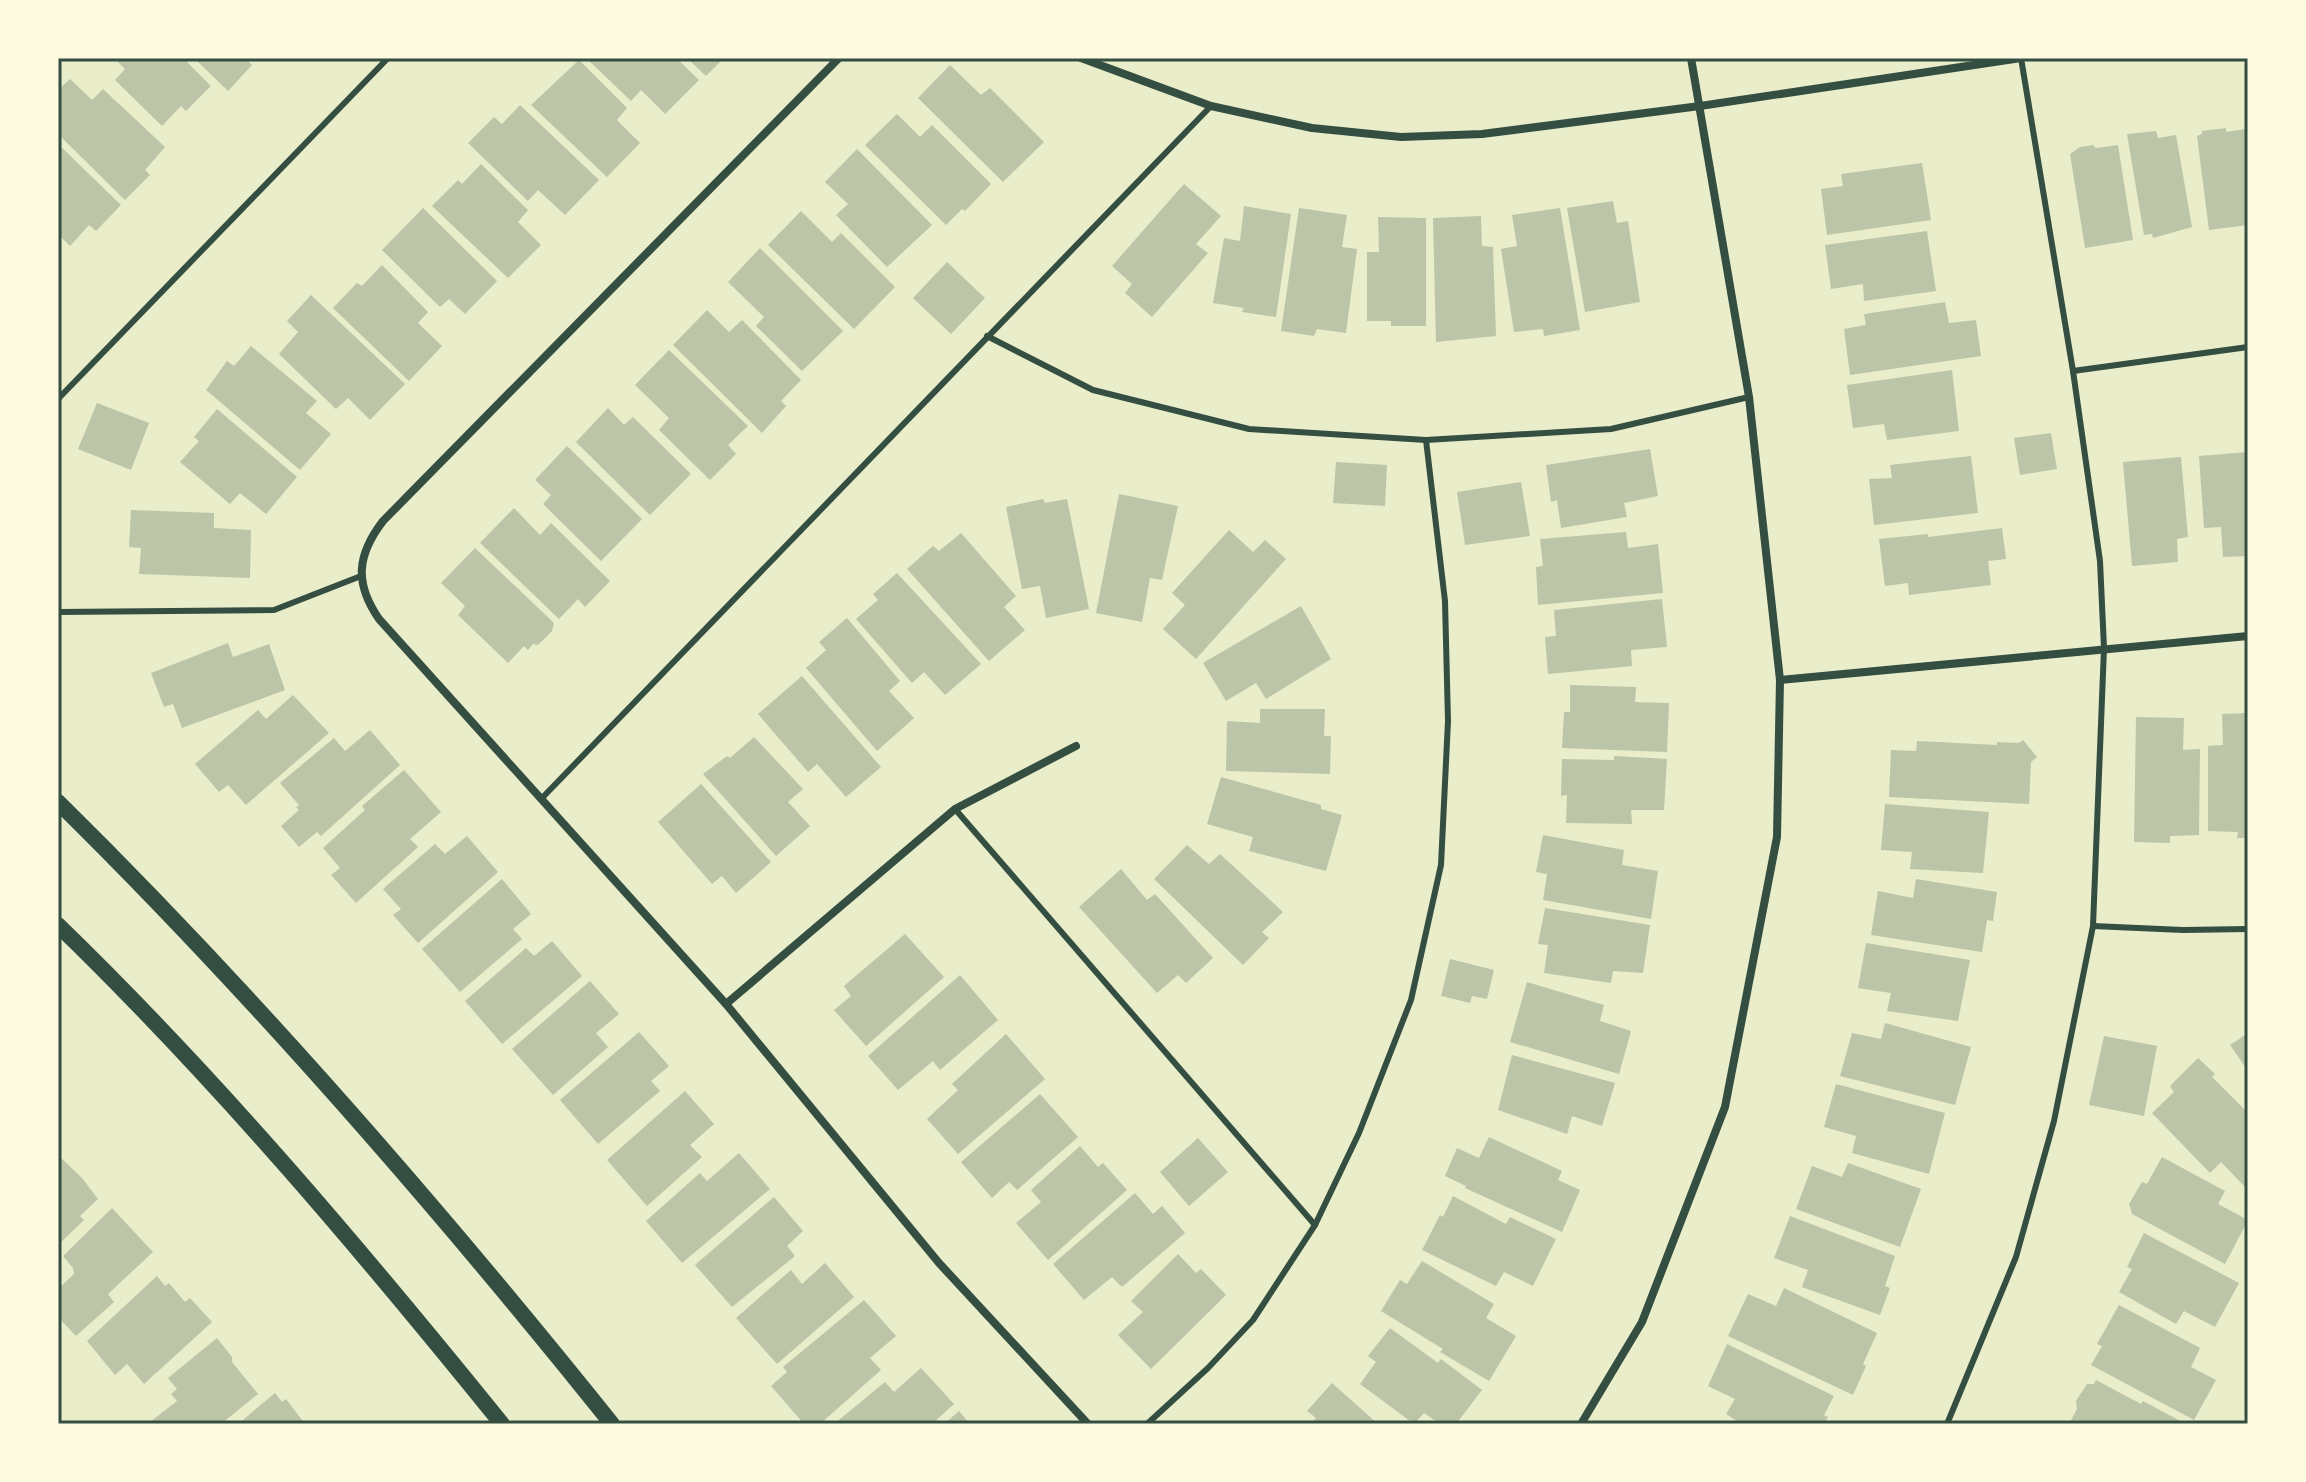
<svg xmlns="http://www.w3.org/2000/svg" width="2306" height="1482" viewBox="0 0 2306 1482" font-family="'Fira Sans',sans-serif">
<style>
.building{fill:#bcc5a7}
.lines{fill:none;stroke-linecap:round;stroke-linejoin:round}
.service{stroke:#344e41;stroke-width:6}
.minor{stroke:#344e41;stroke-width:8}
.secondary{stroke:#344e41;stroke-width:16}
.neatline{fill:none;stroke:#344e41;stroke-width:3}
</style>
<rect width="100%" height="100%" fill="#e9edc9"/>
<g class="building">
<path d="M114,58H183L211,86L186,111L181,106L162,126L115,80L125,69Z"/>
<path d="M194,58H250L247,60L252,65L228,91Z"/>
<path d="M586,58H676L699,80L665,114L641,90L631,101Z"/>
<path d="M687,58H724L706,76Z"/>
<path d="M579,60L627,108L617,120L640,143L607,177L531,105Z"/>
<path d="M950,65L981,95L990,88L1044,142L1003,182L918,98Z"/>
<path d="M70,79L92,100L103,89L165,147L145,170L150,175L125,200L58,134V90Z"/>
<path d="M520,105L599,180L565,215L538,190L528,201L468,143L494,117L502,124Z"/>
<path d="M897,114L920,137L932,125L991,184L965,211L962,209L946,225L865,145Z"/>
<path d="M2226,128V132L2246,129L2248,225L2209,230L2197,136L2202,134V131Z"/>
<path d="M2156,131L2158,138L2176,135L2192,227L2153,238L2152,234L2144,235L2127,134Z"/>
<path d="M58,144L121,205L96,231L89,225L70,246L58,234Z"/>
<path d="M2093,145L2096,148L2118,145L2133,240L2085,248L2070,154L2080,147Z"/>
<path d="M857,149L932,225L887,267L836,215L848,204L825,182Z"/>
<path d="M1922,163L1931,220L1827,235L1821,189L1843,186L1841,174Z"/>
<path d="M481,164L528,210L518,222L541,245L508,278L432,206L458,180L462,184Z"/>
<path d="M1184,184L1221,216L1196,244L1208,253L1152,317L1125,293L1132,284L1112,266Z"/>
<path d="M1613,201L1617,223L1628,221L1640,302L1585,312L1567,208Z"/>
<path d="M1244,206L1291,214L1276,317L1242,312L1244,308L1213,303L1224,238L1240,241Z"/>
<path d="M423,208L497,281L465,314L449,299L440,307L382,250Z"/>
<path d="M1299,208L1347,215L1342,247L1357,249L1346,333L1317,329L1314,336L1281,331Z"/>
<path d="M1560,208L1580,330L1544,336L1543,329L1514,332L1501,249L1517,246L1512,215Z"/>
<path d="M801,211L832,242L841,233L895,287L854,329L768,245Z"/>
<path d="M1481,216L1482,246L1493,247L1496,336L1436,342L1433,218Z"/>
<path d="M1378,217L1426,218V326H1391V321H1367V252H1379Z"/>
<path d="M1927,231L1936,291L1864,301L1863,284L1831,289L1825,245Z"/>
<path d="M760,248L843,331L802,371L756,326L764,317L728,282Z"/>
<path d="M947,262L985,298L951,334L913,298Z"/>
<path d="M382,265L428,312L418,323L442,346L409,381L333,308L357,283L362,286Z"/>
<path d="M311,295L405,384L370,420L348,398L336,409L279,354L298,332L287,321Z"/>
<path d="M1945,302L1949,323L1976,320L1981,356L1850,375L1844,329L1866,325L1864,314Z"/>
<path d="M707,310L729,332L742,320L801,380L781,401L786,406L762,433L673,345Z"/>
<path d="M251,346L317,401L306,413L331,434L300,470L206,390L227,361L234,366Z"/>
<path d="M669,350L748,426L728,445L736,454L710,480L659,430L669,418L635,385Z"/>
<path d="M1952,370L1959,431L1887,440L1884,424L1853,428L1847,385Z"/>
<path d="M97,403L149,423L131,470L78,449Z"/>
<path d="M608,408L624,425L633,417L691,474L650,515L576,442Z"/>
<path d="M217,409L297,477L266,514L240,493L230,504L180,462L199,441L194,437Z"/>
<path d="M2051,433L2057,469L2020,475L2014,438Z"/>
<path d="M567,446L642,519L601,561L543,504L551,495L535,480Z"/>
<path d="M1650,449L1658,496L1624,503L1627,517L1561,528L1557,500L1551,502L1546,465Z"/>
<path d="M2248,452V556L2223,557L2221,527L2204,528L2199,456Z"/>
<path d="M1971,456L1978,513L1874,525L1869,479L1892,478L1890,465Z"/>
<path d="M2181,457L2188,537L2177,539L2178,562L2132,566L2123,462Z"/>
<path d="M1336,462L1387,465L1385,506L1333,503Z"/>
<path d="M1521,482L1530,536L1465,545L1457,492Z"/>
<path d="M1119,494L1178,506L1162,580L1150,578L1142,622L1096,613Z"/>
<path d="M1043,499L1045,503L1067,499L1089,609L1046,618L1040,586L1022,589L1006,507Z"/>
<path d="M514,508L540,535L551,523L610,581L585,607L578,599L559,619L480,543Z"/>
<path d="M131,510L214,513V528L251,530L250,578L139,574L141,548L129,547Z"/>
<path d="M2002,528L2006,559L1988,561L1991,585L1909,595L1908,583L1885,586L1879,539L1928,534V537Z"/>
<path d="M1229,530L1253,552L1265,540L1286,559L1196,659L1163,629L1185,605L1172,593Z"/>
<path d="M1626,532L1628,548L1658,544L1663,593L1538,605L1536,567L1543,566L1540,539Z"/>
<path d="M961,533L1016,596L1004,607L1025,630L989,661L907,569L933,546L939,551Z"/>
<path d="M475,548L554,623L552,631L538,645L533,644L528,650L524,646L508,663L458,615L465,606L441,583Z"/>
<path d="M897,573L981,664L945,695L924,672L912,683L856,619L878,600L873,594Z"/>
<path d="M1662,599L1667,647L1631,650L1632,666L1548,674L1545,637L1556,636L1554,610Z"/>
<path d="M1301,606L1331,659L1266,699L1256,683L1226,701L1203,663Z"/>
<path d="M847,618L900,681L889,691L914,718L877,751L806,668L826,650L819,642Z"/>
<path d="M228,643L233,657L269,644L285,690L182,728L173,704L164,707L151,673Z"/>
<path d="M802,676L881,767L846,797L817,764L808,772L758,714Z"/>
<path d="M1570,685L1636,687L1635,702L1669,703L1667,752L1562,748L1564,712H1570Z"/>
<path d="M293,695L329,733L246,805L228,785L219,792L195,764L258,710L266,719Z"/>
<path d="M1260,709H1325L1324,736H1331L1330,774L1226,771L1227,721L1260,723Z"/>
<path d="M2248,713V838H2237L2238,832L2208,831V746L2223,745L2222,714Z"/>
<path d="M2136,717L2184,718L2183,750L2200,749L2199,835L2170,836V843L2134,842Z"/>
<path d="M370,730L400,765L321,836L317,832L299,847L281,826L299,810L296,807L299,805L280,783L334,738L345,751Z"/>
<path d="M754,737L803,789L788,802L810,826L776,856L703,774L727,756L730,758Z"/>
<path d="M2023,740L2037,757L2031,762L2029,804L1889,797L1891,750L1916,751L1917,741L1997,745V742L2019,743Z"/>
<path d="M1614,756L1667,759L1664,810H1631L1632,824L1566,823L1567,795L1561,796L1562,759L1614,760Z"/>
<path d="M404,770L441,812L410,839L418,847L356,903L331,875L340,868L323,848L365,810L362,806Z"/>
<path d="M1221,777L1321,805V809L1342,815L1326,871L1249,851L1253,837L1207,824Z"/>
<path d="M701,784L771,862L736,893L722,876L712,884L658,822Z"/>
<path d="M1885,804L1989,812L1983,873L1910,869L1912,852L1881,850Z"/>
<path d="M1543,835L1624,850L1622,865L1658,871L1651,919L1543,900L1547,874L1536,872Z"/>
<path d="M467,836L498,872L418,943L393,915L401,909L383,889L435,844L445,854Z"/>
<path d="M1187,845L1209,864L1220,854L1283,912L1262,932L1269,938L1243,965L1154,879Z"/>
<path d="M1121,869L1147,900L1155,894L1213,958L1186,983L1178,975L1157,993L1079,907Z"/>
<path d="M502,879L531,914L513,929L522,939L460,992L422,949Z"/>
<path d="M1916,879L1997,892L1993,921L1987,920L1982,952L1871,935L1878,891L1913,898Z"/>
<path d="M1545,908L1650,925L1643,973L1613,971L1611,983L1544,973L1548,945L1538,944Z"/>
<path d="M905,934L944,977L866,1046L834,1010L851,996L844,986Z"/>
<path d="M552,941L582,976L502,1044L465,1001L526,948L534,956Z"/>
<path d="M1866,943L1970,960L1958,1021L1887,1011L1891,993L1858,988Z"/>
<path d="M1450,959L1494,970L1487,999L1472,996L1470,1003L1441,996Z"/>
<path d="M960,975L998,1020L940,1070L933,1061L898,1090L868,1056Z"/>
<path d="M590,981L619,1014L596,1033L608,1047L553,1095L512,1049Z"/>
<path d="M1527,982L1604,1005L1600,1021L1631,1031L1619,1074L1510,1042Z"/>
<path d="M1885,1023L1971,1047L1955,1105L1840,1076L1852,1033L1881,1039Z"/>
<path d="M639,1032L669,1066L651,1081L660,1091L598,1144L560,1100Z"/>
<path d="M2248,1033V1071L2230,1045Z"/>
<path d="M1006,1034L1045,1079L958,1154L927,1119L958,1090L952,1084Z"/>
<path d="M2104,1036L2157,1046L2144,1116L2089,1105Z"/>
<path d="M1512,1055L1615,1083L1602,1126L1572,1116L1567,1134L1498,1110Z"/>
<path d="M2198,1058L2215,1074L2212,1077L2248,1113L2246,1188L2221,1162L2210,1173L2152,1113L2174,1092L2170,1086Z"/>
<path d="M1836,1084L1945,1113L1929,1174L1852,1153L1856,1136L1824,1127Z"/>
<path d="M685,1091L714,1124L690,1145L702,1157L647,1206L607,1160Z"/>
<path d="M1040,1094L1078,1137L1017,1190L1009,1182L992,1198L961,1162Z"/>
<path d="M1489,1137L1562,1171L1558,1180L1580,1190L1562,1232L1465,1188L1466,1186L1445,1176L1457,1148L1479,1158Z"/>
<path d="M1198,1138L1228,1172L1189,1206L1160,1172Z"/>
<path d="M1080,1146L1098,1167L1103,1163L1127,1190L1048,1260L1016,1223L1041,1202L1031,1190Z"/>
<path d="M739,1153L770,1189L682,1263L646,1221L700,1173L707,1181Z"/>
<path d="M60,1157L82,1178L98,1199L80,1216L84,1220L58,1245Z"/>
<path d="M2162,1157L2225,1191L2218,1204L2248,1220L2225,1264L2132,1214L2129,1204L2142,1182L2147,1184Z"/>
<path d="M1848,1163L1921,1189L1900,1247L1796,1209L1812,1166L1842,1177Z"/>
<path d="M1135,1193L1153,1214L1162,1206L1185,1233L1122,1287L1112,1277L1084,1300L1053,1264Z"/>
<path d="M1453,1196L1506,1224L1510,1217L1556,1239L1533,1286L1504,1272L1496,1286L1422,1250L1440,1215L1443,1217Z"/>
<path d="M774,1197L803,1231L787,1246L795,1256L732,1307L695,1265Z"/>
<path d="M112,1208L153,1252L108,1294L114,1302L76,1336L58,1317V1289L74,1274L73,1268L63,1256Z"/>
<path d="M1790,1216L1895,1256L1885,1286L1890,1288L1880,1315L1802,1287L1808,1270L1774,1258Z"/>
<path d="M2144,1233L2239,1283L2215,1327L2184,1311L2176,1324L2119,1292L2132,1269L2127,1267Z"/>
<path d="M1178,1254L1196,1273L1201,1269L1226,1295L1151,1369L1118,1335L1143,1312L1131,1301Z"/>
<path d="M1422,1261L1494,1304L1486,1318L1516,1336L1489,1381L1440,1352L1443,1349L1381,1311L1400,1280L1407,1284Z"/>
<path d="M825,1263L854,1297L777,1364L736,1318L791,1270L802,1284Z"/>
<path d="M157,1276L165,1286L169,1283L185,1302L190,1298L212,1322L144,1384L127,1364L115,1375L87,1341Z"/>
<path d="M1784,1288L1877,1333L1863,1364L1866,1366L1853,1395L1728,1336L1748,1294L1776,1306Z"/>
<path d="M864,1300L896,1336L870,1358L881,1370L820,1424H804L771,1386L787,1372L783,1367Z"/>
<path d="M2119,1305L2200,1348L2191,1367L2216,1380L2194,1420L2091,1365L2102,1346L2097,1344Z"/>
<path d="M1390,1328L1438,1363L1441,1359L1482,1390L1456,1424H1440L1424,1413L1414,1424L1360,1384L1376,1362L1368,1356Z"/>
<path d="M217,1338L232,1357V1362L258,1394L221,1424H152L150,1422L177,1401L171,1394L177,1389L168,1378Z"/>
<path d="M1727,1344L1834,1396L1824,1415L1828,1417L1824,1424H1736L1737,1421L1726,1414L1735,1399L1708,1386Z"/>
<path d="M921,1368L954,1404L932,1424H834L885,1382L894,1392Z"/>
<path d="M2096,1380L2141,1404L2143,1401L2186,1424H2069L2077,1409L2076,1401L2087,1384H2094Z"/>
<path d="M1332,1383L1378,1424H1311L1316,1418L1307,1411Z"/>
<path d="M275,1393L282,1402L286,1399L305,1424H238Z"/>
<path d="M959,1411L970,1424H944Z"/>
</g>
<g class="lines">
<g class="service">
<path d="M987,336L1093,390L1249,429L1426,440L1611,429L1749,397"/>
<path d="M2073,371L2248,347"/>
<path d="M58,399L388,58"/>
<path d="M58,612L274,610L361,576"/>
<path d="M543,797L1211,106"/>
<path d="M955,809L1315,1225"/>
<path d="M2093,926L2183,930L2248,929"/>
<path d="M1147,1424L1208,1368L1253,1320L1315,1225L1359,1133L1411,1000L1441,865L1448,721L1445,601L1426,440"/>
<path d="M1947,1424L2016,1257L2054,1121L2093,926L2104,648L2100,561L2073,371L2021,58"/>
</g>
<g class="minor">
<path d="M839,58L383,521C357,555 354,583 379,619L726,1004L939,1263L1088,1424"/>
<path d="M1081,58L1211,106L1312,128L1401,137L1482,134L1700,106L2021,58"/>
<path d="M1780,680L2248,636"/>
<path d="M726,1004L955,809L1076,746"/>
<path d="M1581,1424L1642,1322L1725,1107L1777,837L1780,680L1749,397L1691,58"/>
</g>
<g class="secondary">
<path d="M58,802C256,997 438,1207 612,1424"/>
<path d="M58,925C218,1080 362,1251 502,1424"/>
</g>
</g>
<rect width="2306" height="1482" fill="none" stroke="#fefae0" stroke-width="120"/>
<rect x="60" y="60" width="2186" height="1362" class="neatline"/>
</svg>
